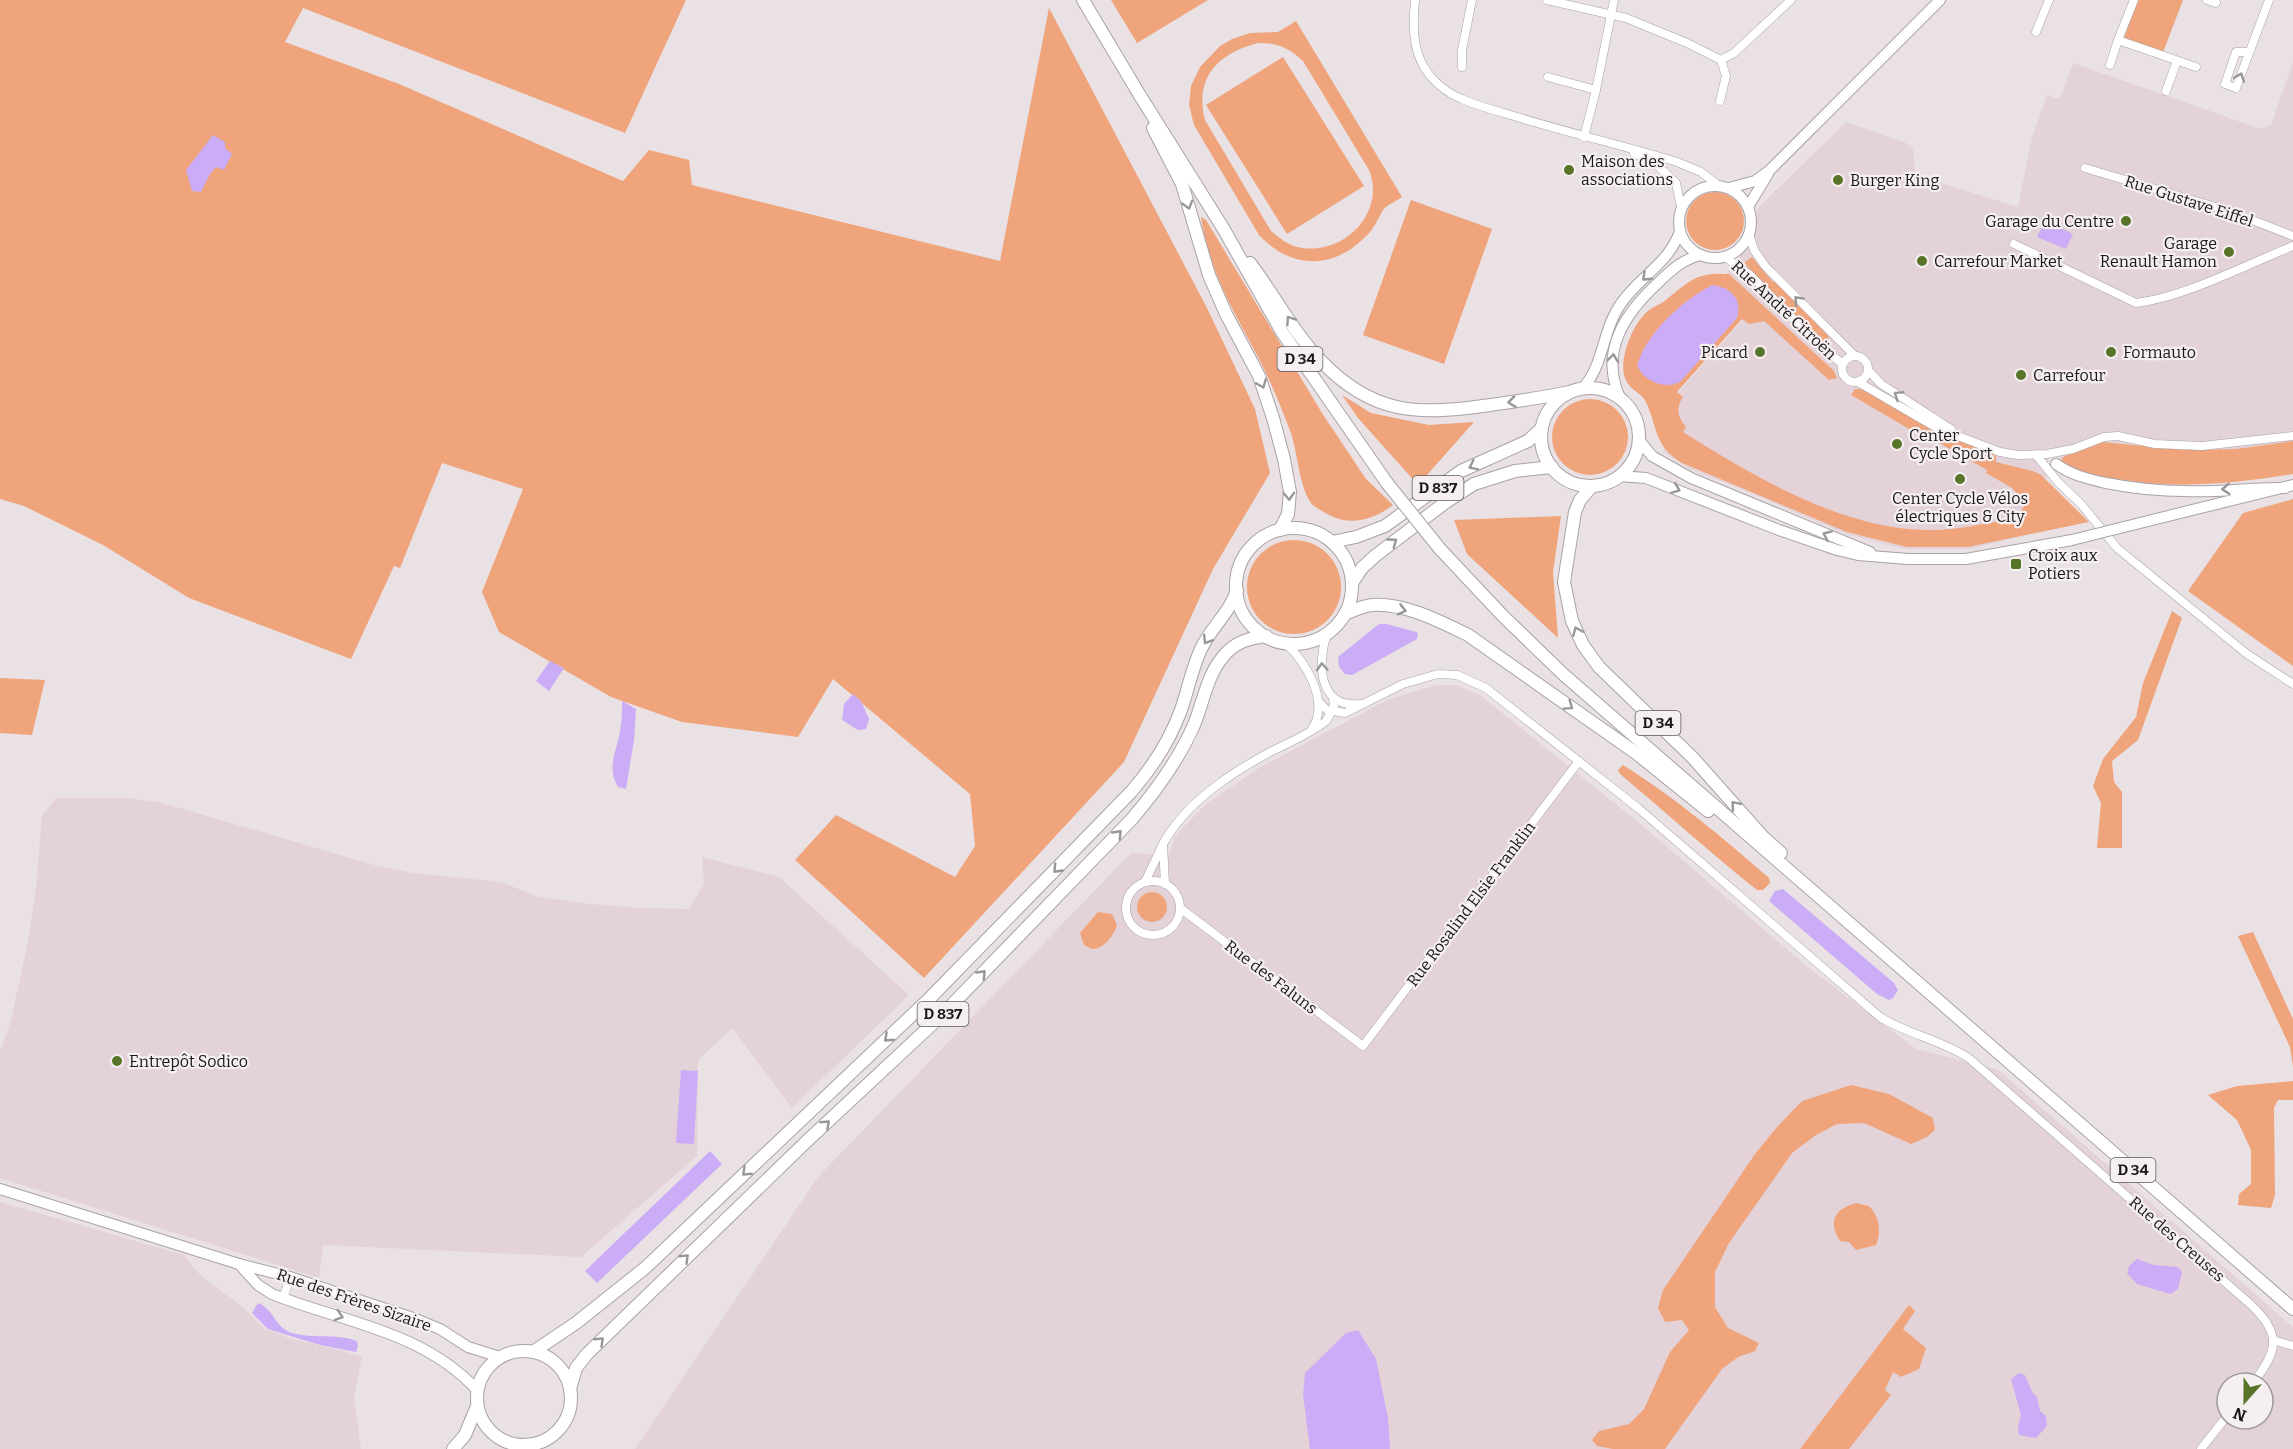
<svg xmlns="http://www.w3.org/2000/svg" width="2293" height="1449" viewBox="0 0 2293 1449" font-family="Bitter,serif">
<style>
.built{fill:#e3d3d8;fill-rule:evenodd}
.green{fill:#efa47c;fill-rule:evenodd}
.water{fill:#cbacf6}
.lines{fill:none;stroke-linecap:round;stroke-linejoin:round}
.street-casing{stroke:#a9a2a5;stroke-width:9}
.secondary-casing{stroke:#a9a2a5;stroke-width:12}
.primary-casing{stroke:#a9a2a5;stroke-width:14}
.street{stroke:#fff;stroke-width:8}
.secondary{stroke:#fff;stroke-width:10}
.primary{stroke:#fff;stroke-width:12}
.secondary-bridge-casing{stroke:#a9a2a5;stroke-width:12;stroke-linecap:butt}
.primary-bridge-casing{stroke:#a9a2a5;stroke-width:14;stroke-linecap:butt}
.secondary-bridge{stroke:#fff;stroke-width:10}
.primary-bridge{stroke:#fff;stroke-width:12}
.oneway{stroke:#989797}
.poi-dot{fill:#587429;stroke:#f6eff1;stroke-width:2}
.labels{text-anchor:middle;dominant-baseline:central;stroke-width:4.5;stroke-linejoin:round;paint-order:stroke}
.shield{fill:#f6eff1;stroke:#5b5858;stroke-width:1.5}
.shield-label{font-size:15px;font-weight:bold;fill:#191717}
.poi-label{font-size:16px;fill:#191717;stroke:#f6eff1;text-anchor:start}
.street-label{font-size:16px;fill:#191717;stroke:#f6eff1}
</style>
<rect width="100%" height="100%" fill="#e9e1e4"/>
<g class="built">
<path d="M2293,62V441L2236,449L2184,450L2103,442L2063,457L2061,461L2050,445L2039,532L1969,549H1905L1846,534L1746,491L1690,469L1664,452L1662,426L1668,404L1757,304L1725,275L1754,238L1757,209L1846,122L1906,143L1913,149L1916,175L2018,207L2032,138L2047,95L2060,99L2073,63L2261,129L2271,125Z"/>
<path d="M1436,685H1456L1480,695L1644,827L1805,965L1916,1049L1997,1069L2293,1327V1449H635L818,1177L1131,853L1169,855L1175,836L1206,804L1259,768L1387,700ZM2227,1383H2263V1419H2227Z"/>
<path d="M56,798H127L159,802L374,865L413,873L501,882L538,897L590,904L641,908L689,909L704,884L702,857L779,877L909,995L792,1108L732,1028L698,1060L697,1156L581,1257L323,1245L319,1278L0,1178V1052L11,1020L28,942L36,888L42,816Z"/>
<path d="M0,1202L184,1255L201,1276L240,1305L265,1329L289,1338L362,1356L354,1398L361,1449H0Z"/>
</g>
<g class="green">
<path d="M0,0H686L625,133L303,8L285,42L399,84L623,181L649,150L689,160L692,185L1000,261L1049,8L1207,308L1255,409L1270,473L1213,569L1124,762L924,978L795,860L836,815L955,877L975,846L970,794L833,679L798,737L682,722L611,697L499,632L482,592L523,489L442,463L400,568L394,566L351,659L189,598L103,545L24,506L0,499Z"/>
<path d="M1111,0H1208L1137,43Z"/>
<path d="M2138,0H2183L2162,55L2123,40Z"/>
<path d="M1296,21L1402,197C1397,201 1386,205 1383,210C1376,222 1374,230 1362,240C1329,271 1289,267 1259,235L1194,125L1189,105L1191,86L1200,67L1220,46L1232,39L1250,33L1278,32ZM1258,43C1278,43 1289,48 1303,61L1369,170C1386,211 1346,254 1303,248C1290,247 1281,239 1271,231L1205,120C1194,78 1218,53 1258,43Z"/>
<path d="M1283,57L1364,186L1287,234L1206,105Z"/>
<circle cx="1715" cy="221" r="29"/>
<path d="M1411,200L1492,229L1444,364L1363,335Z"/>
<path d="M1201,217L1206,220L1322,413L1366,479L1393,505C1371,522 1346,527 1322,511C1319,509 1313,506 1311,503C1298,484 1298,450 1289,428C1280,404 1270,380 1258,357C1233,310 1209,271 1201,217Z"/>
<path d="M1752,257L1772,281L1780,284L1829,337L1823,345L1744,263Z"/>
<path d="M1729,274L1834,371L1837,378L1829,380L1764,321L1749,324L1742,319L1677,392L1683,397C1675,409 1678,417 1686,427L1683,432C1753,476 1842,529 1926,530C1948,531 1972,526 1994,522C2010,519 2030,514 2024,493L2018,495L2012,488L1986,473L1987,470L1934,440H1928L1851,395L1855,389H1864L1923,425L1996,456V462L2033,471L2041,475L2089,522L1968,547H1907L1847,532L1682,463C1654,446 1658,429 1646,402C1641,392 1629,390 1625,378C1618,360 1633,323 1648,311C1654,306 1662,304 1667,299C1678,290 1692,277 1706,275C1714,273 1722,274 1729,274Z"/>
<path d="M1342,395L1371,413L1429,425L1474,422L1418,485L1358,418Z"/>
<circle cx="1590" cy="437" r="38"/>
<path d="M2293,441V474C2228,485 2164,490 2099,476C2085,473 2071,471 2061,461L2063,457L2103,442L2184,450L2236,449Z"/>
<path d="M2293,499V666L2188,591L2243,513Z"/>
<path d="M1561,516L1553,572L1558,638L1467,554L1454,520Z"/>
<circle cx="1294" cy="587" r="47"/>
<path d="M2172,611L2182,618L2138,740L2112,761L2114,782L2122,792V848H2097L2101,803L2093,786L2103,759L2136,717L2143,683Z"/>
<path d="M0,678L45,680L32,735L0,733Z"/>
<path d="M1623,765C1678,800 1721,836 1769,878L1770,883L1763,890H1757C1710,853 1666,812 1620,774L1618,770Z"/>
<circle cx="1152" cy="907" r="15"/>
<path d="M1098,912L1112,914L1117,925C1114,935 1104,949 1092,949L1084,945L1080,933Z"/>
<path d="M2253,932L2293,1019V1067L2290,1047L2238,936Z"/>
<path d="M2293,1081V1100H2278L2274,1108L2275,1195L2271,1208L2238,1205L2239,1194L2251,1184V1150L2237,1120L2208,1095L2237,1086Z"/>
<path d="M1851,1085L1889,1094L1933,1118L1935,1130L1927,1137L1911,1144L1864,1123L1837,1124L1816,1135L1792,1153L1729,1243L1715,1272V1307L1728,1328L1759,1343L1755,1351L1738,1357L1722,1369L1665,1449H1613L1597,1446L1592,1440L1599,1431L1629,1424L1644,1409L1670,1352L1689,1330L1682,1320L1665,1322L1658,1308L1663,1290L1755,1154L1777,1127L1802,1101Z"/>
<path d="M1856,1203L1869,1206C1879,1216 1882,1231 1876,1245L1856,1250L1849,1242L1840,1241C1827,1220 1836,1209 1856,1203Z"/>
<path d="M1909,1305L1915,1311L1903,1329L1926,1348L1919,1369L1901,1377L1893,1372L1885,1390L1891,1395L1849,1449H1800Z"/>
</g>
<g class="water">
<path d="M213,135L225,142V148L232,154L224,170L216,167L210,174L201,192L192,191L186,170Z"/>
<path d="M2045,221L2073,234L2066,249L2037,237Z"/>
<path d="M1712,285C1730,287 1743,299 1737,318L1680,382C1664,390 1643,381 1637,365C1648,331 1682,301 1712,285Z"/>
<path d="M1379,624H1387L1416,632L1418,633L1417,639L1352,675L1345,674L1339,667L1338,657Z"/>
<path d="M550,661L564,668L549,691L536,681Z"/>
<path d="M853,694L861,701L869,719L866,729L858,730L842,720L844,704Z"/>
<path d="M622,701L636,709L634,740L626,789L618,787C606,768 617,751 620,731C622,721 622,711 622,701Z"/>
<path d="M1783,889L1894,983L1898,990L1893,998L1889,1000L1877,994L1769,901L1775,891Z"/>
<path d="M681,1070L698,1071L694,1144L676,1143Z"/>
<path d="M710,1151L722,1164L597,1283L585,1271Z"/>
<path d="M2137,1259L2154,1265L2178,1267L2182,1272L2178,1289L2170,1294L2137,1284L2127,1273L2129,1266Z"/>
<path d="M258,1303C274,1309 275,1328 292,1333C314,1339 335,1333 357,1341L358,1346L356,1352L320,1345L268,1329L252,1313Z"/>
<path d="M1358,1330L1376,1359L1388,1418L1390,1449H1310L1303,1394L1305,1373L1346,1333Z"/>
<path d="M2019,1373L2025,1375L2032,1392L2037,1397L2040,1411L2046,1416L2047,1426L2036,1438L2019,1435L2018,1426L2021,1415L2011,1379Z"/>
</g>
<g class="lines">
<g class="street-casing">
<g id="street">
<path d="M1415,0C1413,22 1412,47 1424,67C1432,81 1447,93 1462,99C1478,106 1497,111 1514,116C1568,133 1623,145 1677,162L1701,172L1719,186"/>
<path d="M1547,0L1626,18L1687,43L1721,60L1734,53L1791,0"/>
<path d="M2134,0L2118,40L2196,67"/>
<path d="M2207,0L2216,3"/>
<path d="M2036,32L2049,0"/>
<path d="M2249,52H2236L2225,84L2236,88L2269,0"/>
<path d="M2110,65L2118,40"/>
<path d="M1462,67V50L1472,0"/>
<path d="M1548,77L1596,90"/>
<path d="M2166,91L2177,61"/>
<path d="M1720,101L1726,76L1721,60"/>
<path d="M1584,137L1596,90L1614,0"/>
<path d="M1634,153L1658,166L1676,183L1681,207"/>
<path d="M2085,168L2229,211L2293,236"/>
<path d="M1749,234L1754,250L1765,266L1854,355"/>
<path d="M2014,244L2136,303C2185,297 2246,265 2293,246"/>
<path d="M1725,257L1750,275L1823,349L1843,364"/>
<circle cx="1855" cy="369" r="13"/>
<path d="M1869,371L1881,384L1951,429"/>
<path d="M1858,382L1937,428L2000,452L2018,455L2047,454L2073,449L2104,437L2118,436L2155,444L2202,446L2293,436"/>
<path d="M2036,455L2058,482L2081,504L2117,548L2247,654L2293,684"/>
<path d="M1327,634C1317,662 1318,709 1360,704"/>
<path d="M1285,643C1306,662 1330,701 1312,729"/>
<path d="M1318,701L1327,710L1345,713L1403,684L1438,674L1457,675L1486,688L1638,808L1880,1017C1909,1035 1942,1040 1970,1059L2249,1303C2282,1333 2279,1350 2253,1383"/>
<path d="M1163,844C1186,802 1231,773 1272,751C1290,742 1310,734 1326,721L1334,707L1333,697"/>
<circle cx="1153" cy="908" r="27"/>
<path d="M1145,882L1163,844L1165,884"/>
<path d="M1180,908L1363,1046L1579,761"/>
<path d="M283,1299L290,1277"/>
<path d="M2273,1340L2293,1346"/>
<path d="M2201,1449L2227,1416"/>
</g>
</g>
<g class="secondary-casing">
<g id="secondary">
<circle cx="1715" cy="222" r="36"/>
<path d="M1729,188L1755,181L1770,170L1940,0"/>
<path d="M1748,207L1768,174"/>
<path d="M1582,389C1604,366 1602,331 1620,305C1638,277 1669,264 1680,231"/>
<path d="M1620,398C1599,351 1625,313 1659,282C1672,269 1684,259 1701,255"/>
<path d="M1639,440L1652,456L1691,478L1870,552"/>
<path d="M2056,464C2071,475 2088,479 2106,483C2132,488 2158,491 2184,491C2217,493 2251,487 2285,488"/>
<path d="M1619,476L1646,478L1779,530L1837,550L1858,555L1908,559H1966L2072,540"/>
<path d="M2136,524L2293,485"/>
<path d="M0,1189L239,1264L290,1277L416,1319L440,1329L468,1347L500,1357"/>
<path d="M239,1264L258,1285L272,1294C342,1322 423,1331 477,1390"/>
</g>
</g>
<g class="primary-casing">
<g id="primary">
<path d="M1083,0L1139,94L1223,228L1282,332L1387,483"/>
<path d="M1153,128L1182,184L1209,275L1226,314L1259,376L1273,418L1284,459L1290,492L1288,514L1280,530"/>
<path d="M1250,263C1275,296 1294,334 1323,363C1373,414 1417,415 1483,406C1512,402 1541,398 1570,392"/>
<circle cx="1590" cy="437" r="49"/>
<path d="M1592,486L1580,500L1575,512L1564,582L1572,621L1583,645L1599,667L1693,758L1763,837L1781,853"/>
<circle cx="1294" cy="586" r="58"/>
<path d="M1332,542L1356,537L1385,526L1461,471L1528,441L1542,428"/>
<path d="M1440,549L1503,616L1563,674L2293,1309"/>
<path d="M1352,583L1362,568L1375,556L1446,502L1474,484L1515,471L1552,467"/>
<path d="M1345,614C1354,610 1362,606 1372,605C1405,603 1439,621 1468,635L1636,753L1708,811"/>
<circle cx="524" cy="1398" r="47"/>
<path d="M533,1352L576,1323L645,1268L930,998L1131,792C1152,768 1170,740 1181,710C1188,690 1192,668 1201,649C1211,627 1230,613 1237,590"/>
<path d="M570,1389L576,1368L587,1354L807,1141L942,1015L1131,820C1156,791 1178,761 1194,725C1203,703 1207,676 1222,658C1233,643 1248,638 1266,636"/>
<path d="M453,1449L465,1435L477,1406"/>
</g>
</g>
<use href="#street" class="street"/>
<use href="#secondary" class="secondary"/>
<use href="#primary" class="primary"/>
<g class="secondary-bridge-casing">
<path id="secondary-bridge" d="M2072,540L2136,524"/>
</g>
<g class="primary-bridge-casing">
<path id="primary-bridge" d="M1387,483L1440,549"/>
</g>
<use href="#secondary-bridge" class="secondary-bridge"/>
<use href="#primary-bridge" class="primary-bridge"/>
</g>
<defs><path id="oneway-chevron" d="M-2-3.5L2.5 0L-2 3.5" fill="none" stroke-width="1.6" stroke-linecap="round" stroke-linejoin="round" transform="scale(1.5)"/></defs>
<g class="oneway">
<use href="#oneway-chevron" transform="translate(2240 77) rotate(-70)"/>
<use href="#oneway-chevron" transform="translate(1188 205) rotate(74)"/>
<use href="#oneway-chevron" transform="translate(1646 277) rotate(137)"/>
<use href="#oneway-chevron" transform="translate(1798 300) rotate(-133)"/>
<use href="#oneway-chevron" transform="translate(1290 320) rotate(-124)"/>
<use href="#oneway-chevron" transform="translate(1613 358) rotate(-83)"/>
<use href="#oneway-chevron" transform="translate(1262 384) rotate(68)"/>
<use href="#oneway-chevron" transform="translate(1898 395) rotate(-146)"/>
<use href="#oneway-chevron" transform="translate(1512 402) rotate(173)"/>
<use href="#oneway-chevron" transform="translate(1473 466) rotate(154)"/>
<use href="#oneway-chevron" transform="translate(1676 489) rotate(21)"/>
<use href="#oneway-chevron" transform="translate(2226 489) rotate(176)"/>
<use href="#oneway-chevron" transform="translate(1289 496) rotate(88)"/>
<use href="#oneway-chevron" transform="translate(1827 535) rotate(-157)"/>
<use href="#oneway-chevron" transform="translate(1393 542) rotate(-36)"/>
<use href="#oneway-chevron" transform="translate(1402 610) rotate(14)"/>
<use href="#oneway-chevron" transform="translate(1577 631) rotate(-113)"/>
<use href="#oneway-chevron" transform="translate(1207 640) rotate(121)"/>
<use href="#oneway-chevron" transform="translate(1322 667) rotate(-93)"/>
<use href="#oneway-chevron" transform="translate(1569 706) rotate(35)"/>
<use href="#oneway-chevron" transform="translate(1735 805) rotate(-131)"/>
<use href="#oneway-chevron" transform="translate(1118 834) rotate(-46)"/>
<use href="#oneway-chevron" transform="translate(1057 869) rotate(134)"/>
<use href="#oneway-chevron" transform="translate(982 974) rotate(-46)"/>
<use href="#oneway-chevron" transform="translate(888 1038) rotate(137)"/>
<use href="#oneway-chevron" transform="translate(826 1124) rotate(-43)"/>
<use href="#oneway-chevron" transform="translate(746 1172) rotate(136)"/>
<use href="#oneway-chevron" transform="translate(685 1258) rotate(-44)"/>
<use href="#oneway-chevron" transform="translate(339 1316) rotate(17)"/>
<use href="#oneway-chevron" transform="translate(600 1341) rotate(-44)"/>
</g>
<g class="poi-dot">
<circle cx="1569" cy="170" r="6"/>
<circle cx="1838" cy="180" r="6"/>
<circle cx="2126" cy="221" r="6"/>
<circle cx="2229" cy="252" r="6"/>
<circle cx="1922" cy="261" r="6"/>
<circle cx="1760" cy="352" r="6"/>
<circle cx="2111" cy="352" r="6"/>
<circle cx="2021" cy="375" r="6"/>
<circle cx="1897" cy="444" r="6"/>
<circle cx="1960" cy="479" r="6"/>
<rect x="2010" y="558" width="12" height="12" rx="3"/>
<circle cx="117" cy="1061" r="6"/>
</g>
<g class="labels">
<g class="shield">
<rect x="1277.5" y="347" width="45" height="24" rx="4.5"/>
<rect x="1412.5" y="476" width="51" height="24" rx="4.5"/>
<rect x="1635.5" y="711" width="45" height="24" rx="4.5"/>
<rect x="917.5" y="1002" width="51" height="24" rx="4.5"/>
<rect x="2110.5" y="1158" width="45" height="24" rx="4.5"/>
</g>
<g class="shield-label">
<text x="1300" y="359">D 34</text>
<text x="1438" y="488">D 837</text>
<text x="1658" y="723">D 34</text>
<text x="943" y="1014">D 837</text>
<text x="2133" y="1170">D 34</text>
</g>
<g class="poi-label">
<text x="1581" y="161">Maison des<tspan x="1581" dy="18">associations</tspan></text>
<text x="1850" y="180">Burger King</text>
<text x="2114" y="221" text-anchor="end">Garage du Centre</text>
<text x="2217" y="243" text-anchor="end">Garage<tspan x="2217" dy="18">Renault Hamon</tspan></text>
<text x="1934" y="261">Carrefour Market</text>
<text x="1748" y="352" text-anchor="end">Picard</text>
<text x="2123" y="352">Formauto</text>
<text x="2033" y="375">Carrefour</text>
<text x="1909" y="435">Center<tspan x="1909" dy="18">Cycle Sport</tspan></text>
<text x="1960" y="498" text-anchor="middle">Center Cycle Vélos<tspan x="1960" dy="18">électriques &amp; City</tspan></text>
<text x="2028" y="555">Croix aux<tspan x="2028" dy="18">Potiers</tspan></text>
<text x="129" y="1061">Entrepôt Sodico</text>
</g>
<g class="street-label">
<text transform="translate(2189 201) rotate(18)">Rue Gustave Eiffel</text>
<text transform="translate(1784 310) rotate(43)">Rue André Citroën</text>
<text transform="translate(1471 904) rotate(-53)">Rue Rosalind Elsie Franklin</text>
<text transform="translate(1271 977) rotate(37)">Rue des Faluns</text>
<text transform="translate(2177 1239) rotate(41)">Rue des Creuses</text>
<text transform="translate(354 1300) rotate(19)">Rue des Frères Sizaire</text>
</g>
</g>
<g transform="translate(2245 1401) rotate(201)"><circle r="28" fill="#f6eff1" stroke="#9e999a" stroke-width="1.5"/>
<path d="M0-4.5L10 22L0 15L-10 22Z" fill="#587429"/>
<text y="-9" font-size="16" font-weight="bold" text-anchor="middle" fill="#191717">N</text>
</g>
</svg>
